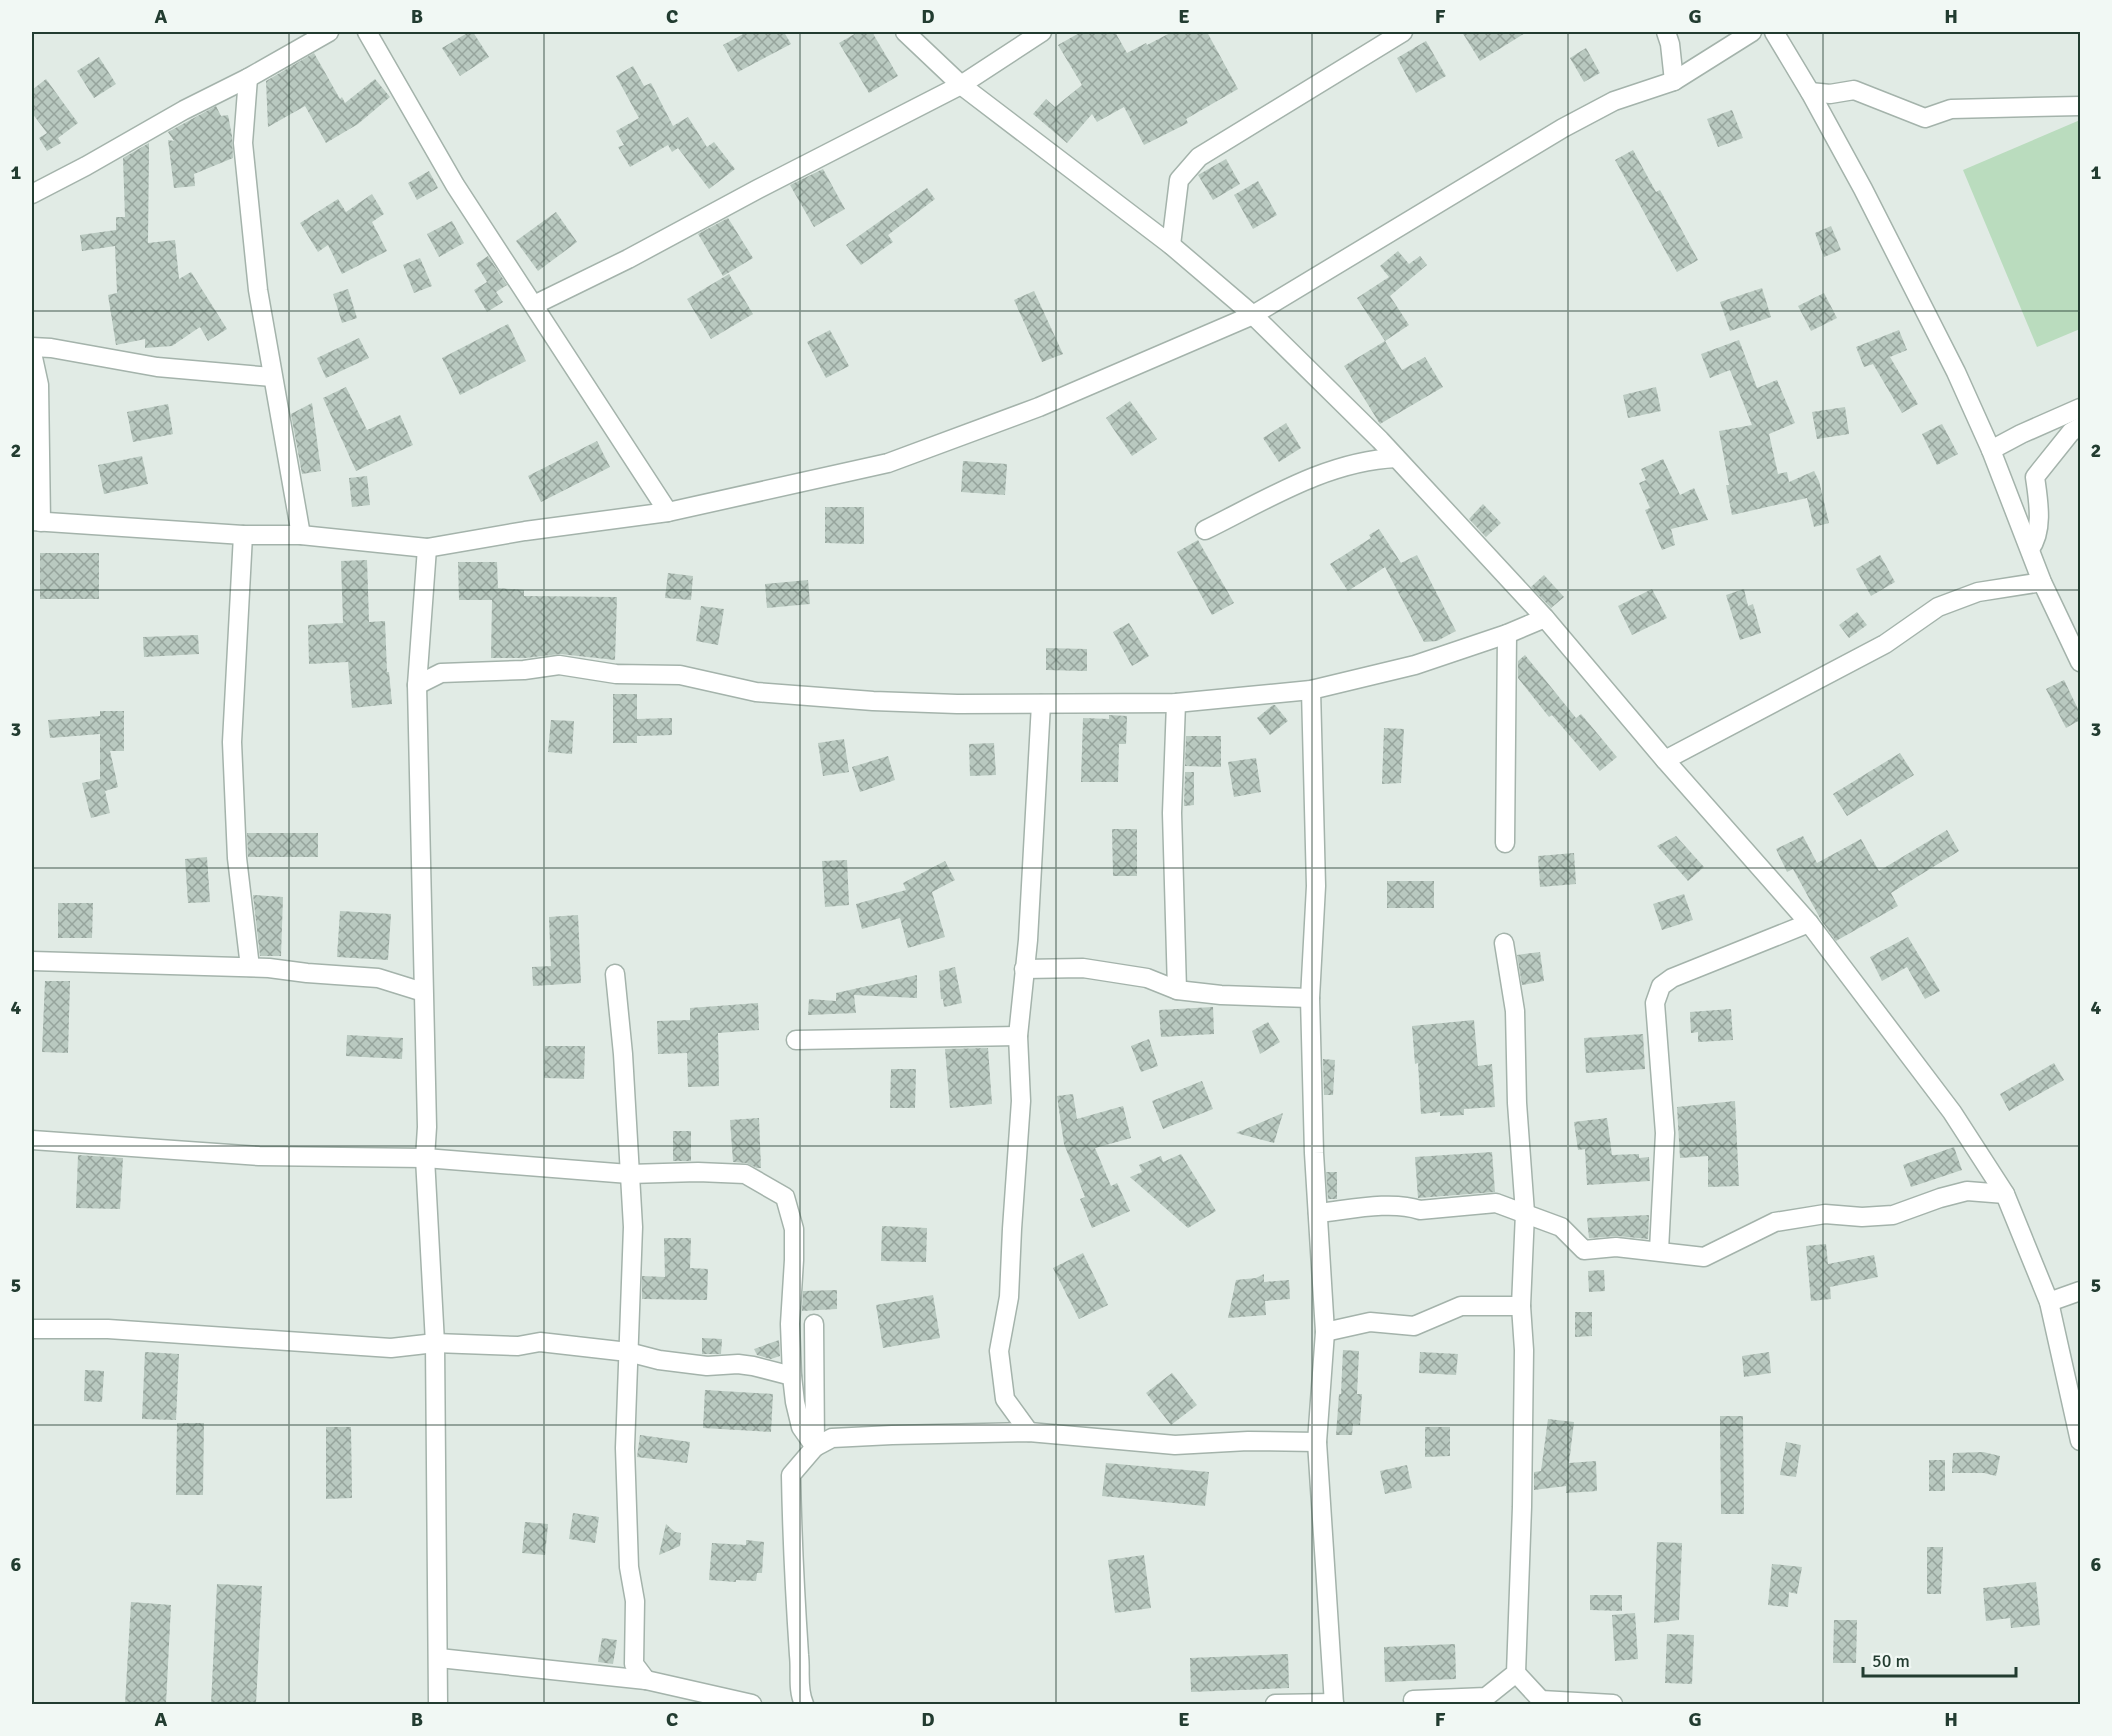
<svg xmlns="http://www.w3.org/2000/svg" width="2112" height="1736" viewBox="0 0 2112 1736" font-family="Signika,sans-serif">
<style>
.green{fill:#badcbe}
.building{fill:url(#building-cross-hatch)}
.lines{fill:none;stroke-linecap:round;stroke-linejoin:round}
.minor-casing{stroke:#a4b3ab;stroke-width:21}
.minor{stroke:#fff;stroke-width:18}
.grid{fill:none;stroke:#223c30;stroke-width:1.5;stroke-opacity:0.55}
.neatline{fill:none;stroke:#223c30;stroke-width:2}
.grid-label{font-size:20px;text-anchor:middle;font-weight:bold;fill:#223c30}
</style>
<defs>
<pattern id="building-cross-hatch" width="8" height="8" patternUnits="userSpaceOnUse" patternTransform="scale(1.5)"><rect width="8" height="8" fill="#b9c9c0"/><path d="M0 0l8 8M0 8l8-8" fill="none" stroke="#96a49c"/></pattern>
</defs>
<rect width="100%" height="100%" fill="#e1ebe5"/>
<path class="green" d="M2080,120V329L2037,347L1963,170Z"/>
<g class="building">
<path d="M469,32H473L489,57L460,76L442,48Z"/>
<path d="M747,32H784L791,44L738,72L723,45Z"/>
<path d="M858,32H872L898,76L869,93L839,43Z"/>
<path d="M1081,32H1115L1127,53L1146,43L1147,45L1172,32H1207L1238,89L1186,119L1188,123L1144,145L1124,107L1097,122L1092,114L1067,143L1033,114L1046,99L1055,107L1082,85L1058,45Z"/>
<path d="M1462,32H1527L1480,61Z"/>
<path d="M1426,41L1446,76L1416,93L1397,58Z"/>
<path d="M1586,48L1600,73L1584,82L1570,58Z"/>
<path d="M314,53L340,99L342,97L345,103L375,79L390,97L358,124L326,143L305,106L268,127L266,81Z"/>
<path d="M99,57L116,84L94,98L77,71Z"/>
<path d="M633,66L644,86L651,83L673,126L688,117L707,147L714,142L735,169L709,189L678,148L672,152L668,145L630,167L618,147L624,145L616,131L639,118L616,76Z"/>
<path d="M46,79L78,123L58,138L61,143L47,151L39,138L47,133L32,113V90Z"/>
<path d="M216,106L221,116L228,115L232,136L233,158L194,174L195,186L174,188L168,140L174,141L168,132Z"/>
<path d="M1732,110L1743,138L1718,147L1707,119Z"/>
<path d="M149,143L148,243L175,240L179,279L191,272L227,329L208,341L200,327L172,346L145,348V339L116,345L108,295L117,293L115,246L82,251L80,235L116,230V217H125L123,158Z"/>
<path d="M1633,150L1656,192L1660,190L1698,260L1677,272L1615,160Z"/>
<path d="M1226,159L1240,184L1213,200L1198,175Z"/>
<path d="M823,169L845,209L814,227L790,185Z"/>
<path d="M429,171L438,188L417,200L408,183Z"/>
<path d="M1258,181L1277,215L1253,229L1234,195Z"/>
<path d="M927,188L935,199L888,235L893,242L861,265L846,245Z"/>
<path d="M372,194L384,214L372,222L387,251L342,274L328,245L318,252L300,223L338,199L346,212Z"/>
<path d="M556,212L577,242L538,271L516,241Z"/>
<path d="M728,218L753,258L723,276L698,234Z"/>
<path d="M452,221L464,243L439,257L427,234Z"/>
<path d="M1831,226L1841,250L1824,257L1815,233Z"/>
<path d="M1398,251L1409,264L1420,256L1427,265L1390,296L1409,325L1385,341L1357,298L1389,277L1380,266Z"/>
<path d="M488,256L507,285L496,292L503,302L487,312L474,290L487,282L476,264Z"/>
<path d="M420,258L432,286L414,293L403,265Z"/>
<path d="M729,274L753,314L711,339L687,299Z"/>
<path d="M1762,288L1771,317L1730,331L1720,302Z"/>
<path d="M348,289L357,318L342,323L333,294Z"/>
<path d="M1034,291L1063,354L1042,362L1014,300Z"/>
<path d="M1824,293L1837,318L1811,331L1798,306Z"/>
<path d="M508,324L526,361L460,395L442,358Z"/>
<path d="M830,330L849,366L826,378L807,342Z"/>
<path d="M1899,330L1907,350L1890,357L1918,404L1902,413L1873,364L1864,367L1856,347Z"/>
<path d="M359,338L369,358L326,378L317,358Z"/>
<path d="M1739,340L1757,388L1777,380L1795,423L1769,434L1778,474L1787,472L1789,482L1814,471L1819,481L1829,523L1814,527L1807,498L1732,515L1726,485H1729L1719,431L1752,425L1730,370L1710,378L1701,354Z"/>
<path d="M1385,341L1402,370L1425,357L1443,387L1380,424L1344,366Z"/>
<path d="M346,387L367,430L400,415L413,445L356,471L323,398Z"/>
<path d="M1656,387L1661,411L1628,418L1623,395Z"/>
<path d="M1130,401L1157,439L1132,456L1106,418Z"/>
<path d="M312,403L321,471L302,474L291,414Z"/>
<path d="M168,404L173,434L133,442L127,412Z"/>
<path d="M1845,407L1849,434L1817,439L1812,412Z"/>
<path d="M1286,423L1301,448L1279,462L1263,438Z"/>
<path d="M1942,424L1958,454L1937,465L1922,434Z"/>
<path d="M597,441L610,467L541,502L528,476Z"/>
<path d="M142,456L148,484L104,494L98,465Z"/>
<path d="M1663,459L1680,495L1694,488L1708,520L1671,529L1675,545L1662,550L1645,510L1650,508L1639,483L1646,480L1641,469Z"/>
<path d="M963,461L1007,464L1005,495L961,492Z"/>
<path d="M367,476L370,505L352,507L349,478Z"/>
<path d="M1483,504L1501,523L1486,537L1469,519Z"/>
<path d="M825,507H864V544L825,543Z"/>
<path d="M1379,529L1401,563L1417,555L1456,631L1437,641L1424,642L1385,567L1348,591L1330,564L1371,538L1369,535Z"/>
<path d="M1198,540L1234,603L1212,615L1177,552Z"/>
<rect x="40" y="553" width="59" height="46"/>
<path d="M1880,555L1895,582L1871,596L1856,569Z"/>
<path d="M367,560L369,622L385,621L387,672H389L392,704L352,708L348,662L309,664L308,625L343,623L341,561Z"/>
<path d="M458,562H497L498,588L524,590V596L617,597L615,660L560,654L525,658H491L492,600H459Z"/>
<path d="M668,573L693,576L691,600L665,598Z"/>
<path d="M1544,575L1564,597L1551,608L1531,587Z"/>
<path d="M808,580L810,604L767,608L765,584Z"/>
<path d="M1652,589L1667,618L1632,635L1618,606Z"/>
<path d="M1744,589L1748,606L1753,604L1761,633L1740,640L1726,595Z"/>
<path d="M701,606L724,609L718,645L696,641Z"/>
<path d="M1857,612L1867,625L1849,638L1839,625Z"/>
<path d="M1129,623L1149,656L1132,666L1113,632Z"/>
<path d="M198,635L199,654L144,657L143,637Z"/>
<path d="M1046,648L1087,649V671L1046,670Z"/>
<path d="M1525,655L1576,718L1581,714L1617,757L1600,771L1552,715L1549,717L1518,678V661Z"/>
<path d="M2064,680L2080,713V720L2066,728L2046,689Z"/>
<path d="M613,694H637V719L672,718V735L637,736V743H613Z"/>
<path d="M1273,705H1275L1288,721L1270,735L1257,718Z"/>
<path d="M100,711H124V751H110L118,787L105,791L110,813L91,818L82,783L100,779V734L50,738L48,720L100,716Z"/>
<path d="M1109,715L1127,716L1126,744H1119L1118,782H1081L1083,718L1109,719Z"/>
<path d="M551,720L574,721L572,754L548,752Z"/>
<path d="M1384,728L1404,729L1401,783L1382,784Z"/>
<path d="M1186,736H1221V767L1185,766Z"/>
<path d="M844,739L849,772L823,776L818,743Z"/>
<path d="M994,743L996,775L970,776L969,744Z"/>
<path d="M1900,753L1914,775L1847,816L1833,794Z"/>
<path d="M888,756L895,780L860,792L852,767Z"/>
<path d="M1256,758L1261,792L1234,797L1228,762Z"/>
<path d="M1185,772H1194V805L1184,806Z"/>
<path d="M1112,829H1137V876H1113Z"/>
<path d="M1947,830L1959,851L1891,893L1898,906L1836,941L1821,920L1793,869L1787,872L1776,849L1803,836L1817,863L1861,839L1879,871Z"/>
<path d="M247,833H318V857H248Z"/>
<path d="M1676,836L1704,867L1688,881L1657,846Z"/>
<path d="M1574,853L1576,884L1540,887L1538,856Z"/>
<path d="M207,857L210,902L188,903L185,859Z"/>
<path d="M847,860L849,905L825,907L822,861Z"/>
<path d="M945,861L955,880L932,892L945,937L908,948L900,918L862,929L856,904L906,890L903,883Z"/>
<rect x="1387" y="881" width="47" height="27"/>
<path d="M1684,894L1693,920L1662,930L1653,904Z"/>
<path d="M253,895L283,897L281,956H260Z"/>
<path d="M58,903H93L92,938H58Z"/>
<path d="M340,911L391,914L388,960L337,957Z"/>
<path d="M578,915L581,983L533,986L532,967L551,966L549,917Z"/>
<path d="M1908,937L1940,991L1925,999L1907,967L1882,981L1870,957Z"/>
<path d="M1540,952L1544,981L1522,985L1517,955Z"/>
<path d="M955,967L962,1003L944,1007L943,999H941L939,971Z"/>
<path d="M917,975V998L854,995L856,1013L808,1015L809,999L836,1001V993Z"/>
<path d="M45,981H70L68,1053L42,1052Z"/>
<path d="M758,1003L759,1030L718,1033L719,1086L688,1087L687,1053L658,1054L657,1021L690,1020V1008Z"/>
<path d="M1213,1007L1214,1034L1161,1037L1159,1010Z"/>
<path d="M1731,1009L1733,1040L1698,1042V1032L1691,1033L1690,1012Z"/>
<path d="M1474,1020L1478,1066L1492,1064L1495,1107L1464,1109V1115L1440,1116V1112L1421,1114L1418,1063L1415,1064L1412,1026Z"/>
<path d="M1268,1022L1280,1042L1260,1054L1252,1031Z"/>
<path d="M1643,1034L1645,1069L1586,1073L1584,1038Z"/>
<path d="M347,1035L403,1038L402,1059L346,1056Z"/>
<path d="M1149,1039L1158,1066L1141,1072L1131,1046Z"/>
<path d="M545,1046H585L584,1079L544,1078Z"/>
<path d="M988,1048L992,1104L950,1108L945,1049Z"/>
<path d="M1323,1059L1335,1060L1333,1095H1324Z"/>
<path d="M2054,1063L2064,1080L2009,1111L2000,1094Z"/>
<path d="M891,1069H916L915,1108H890Z"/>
<path d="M1202,1081L1213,1109L1163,1129L1152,1101Z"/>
<path d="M1073,1094L1077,1119L1123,1106L1131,1138L1095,1148L1111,1186L1117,1183L1130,1211L1092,1228L1080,1199L1085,1197L1064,1144L1057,1096Z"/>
<path d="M1735,1101L1739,1186L1708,1187V1156L1680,1158L1677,1107Z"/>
<path d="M1283,1113L1274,1143L1236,1133Z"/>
<path d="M759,1118L761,1168H757L746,1163L733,1162L730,1120Z"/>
<path d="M1607,1118L1612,1155L1639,1154V1158L1649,1157L1650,1181L1587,1185L1585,1149L1578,1150L1574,1122Z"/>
<rect x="673" y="1131" width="18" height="30"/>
<path d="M1954,1147L1962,1170L1911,1187L1903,1165Z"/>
<path d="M1492,1152L1495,1192L1418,1198L1415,1157Z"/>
<path d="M1181,1154L1216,1211L1188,1228L1130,1177L1142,1172L1139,1165L1161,1156L1163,1162Z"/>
<path d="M78,1155L123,1158L120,1209L76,1208Z"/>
<path d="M1326,1172H1337V1199H1328Z"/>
<path d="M1649,1215L1648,1239L1617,1236L1589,1238L1587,1218Z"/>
<path d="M882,1226L927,1228L926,1262L881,1261Z"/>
<path d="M664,1238H691L690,1268L708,1269L707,1300L642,1299V1276L665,1277Z"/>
<path d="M1826,1244L1828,1264L1874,1255L1878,1277L1830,1287L1831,1299L1811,1301L1806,1246Z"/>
<path d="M1083,1253L1108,1305L1079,1319L1053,1268Z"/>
<path d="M1604,1270L1605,1291L1589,1292L1588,1271Z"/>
<path d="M1264,1274V1282L1289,1280L1290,1299L1265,1301L1266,1315L1228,1318L1236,1280L1256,1278Z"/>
<path d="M837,1290V1309L802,1311L803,1291Z"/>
<path d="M933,1295L940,1338L883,1348L876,1305Z"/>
<path d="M1575,1312H1592V1336L1575,1337Z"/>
<path d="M702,1338L722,1339L721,1354H702Z"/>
<path d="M779,1340L780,1356L771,1359L757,1355L754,1349Z"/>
<path d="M1343,1350L1359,1351L1357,1394H1362L1360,1425L1353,1424L1352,1435H1336L1339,1394H1341Z"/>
<path d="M145,1352L179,1354L176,1420L142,1419Z"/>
<path d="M1420,1352L1458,1354L1456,1375L1419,1373Z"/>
<path d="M1769,1352L1771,1373L1744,1377L1742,1356Z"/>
<path d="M85,1370L104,1371L102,1402L84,1401Z"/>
<path d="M1172,1373L1197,1405L1171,1425L1146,1393Z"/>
<path d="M705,1390L773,1394L771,1432L703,1428Z"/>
<path d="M1720,1416H1743L1744,1514H1721Z"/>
<path d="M1548,1419L1574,1422L1569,1463L1596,1461L1597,1491L1566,1493V1486L1534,1490V1472L1541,1471Z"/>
<path d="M177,1423H204L203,1495H176Z"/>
<path d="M326,1427H351L352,1498L326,1499Z"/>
<path d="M1425,1427H1450V1456L1425,1457Z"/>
<path d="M640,1435L690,1442L687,1463L637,1457Z"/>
<path d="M1786,1442L1801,1445L1796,1477L1780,1475Z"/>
<path d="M1983,1452L2000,1456L1996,1476L1984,1473H1952L1953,1453Z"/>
<rect x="1929" y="1460" width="16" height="31"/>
<path d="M1106,1463L1209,1472L1205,1506L1102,1496Z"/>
<path d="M1407,1465L1412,1488L1385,1494L1380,1471Z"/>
<path d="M573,1513L599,1517L595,1543L569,1539Z"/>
<path d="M525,1522L548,1524L545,1555L522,1553Z"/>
<path d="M666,1524L675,1532L681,1533L680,1546L659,1555Z"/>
<path d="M746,1540L764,1542L762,1573H757L756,1581L736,1580V1582L709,1580L712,1543L746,1545Z"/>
<path d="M1657,1542L1682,1543L1679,1620L1654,1623Z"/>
<path d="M1927,1547H1943L1941,1594H1927Z"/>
<path d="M1144,1555L1151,1608L1115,1613L1108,1560Z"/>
<path d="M1772,1564L1802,1567L1797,1594L1789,1592L1788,1607L1768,1605Z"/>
<path d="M2036,1582L2040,1625L2011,1628L2010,1618L1986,1621L1983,1588Z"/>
<path d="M217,1584L262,1586L256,1704H211Z"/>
<path d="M1590,1595H1622V1611L1590,1610Z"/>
<path d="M131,1602L171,1605L166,1704H125Z"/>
<path d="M1635,1613L1638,1659L1615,1661L1612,1615Z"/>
<path d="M1834,1620H1857L1856,1663H1833Z"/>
<path d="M1667,1634L1694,1635L1692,1684L1665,1683Z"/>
<path d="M602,1638L617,1640L613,1664L598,1662Z"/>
<path d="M1455,1644L1456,1679L1385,1682L1384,1647Z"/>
<path d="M1288,1654L1289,1688L1191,1692L1190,1658Z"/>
</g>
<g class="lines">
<g class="minor-casing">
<g id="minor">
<path d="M367,32L455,185L668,512"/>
<path d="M905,32L961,85L1171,245L1253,315L1380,440L1545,618L1665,760L1809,923L1952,1112L2005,1194L2049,1302L2080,1441"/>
<path d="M1666,32L1670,44L1674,81"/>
<path d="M1774,32L1810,92L1863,189L1956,372L1991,450L2042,582L2080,662"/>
<path d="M248,78L243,143L258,290L301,535"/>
<path d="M1810,92L1830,94L1854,90L1925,118L1951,109L2080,106"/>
<path d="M32,194L86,166L184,110L248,78L329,32"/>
<path d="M1171,245L1179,180L1199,157L1403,32"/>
<path d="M534,305L628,259L758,189L961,85L1042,32"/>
<path d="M32,347L51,348L157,367L272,377"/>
<path d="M32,353L39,385L41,522"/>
<path d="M1991,450L2021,434L2080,408"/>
<path d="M32,521L243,535H301L427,548L525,531L668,512L888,463L1039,407L1253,315L1563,128L1614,101L1674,81L1752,32"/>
<path d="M1205,530C1266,500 1327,461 1396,458"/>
<path d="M243,535L232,742L237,858L250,967"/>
<path d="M427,548L417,685L427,1127L425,1158L435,1343L438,1704"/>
<path d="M2030,549C2044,530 2038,499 2035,477L2071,432L2080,427"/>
<path d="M417,685L441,673L524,670L559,665L616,674L680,675L756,692L873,701L957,704L1176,703L1311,690L1415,665L1507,634L1545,618"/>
<path d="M1311,690L1316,886L1310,998L1314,1153L1325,1332L1317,1442L1334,1704"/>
<path d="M1176,703L1172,813L1177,990"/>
<path d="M1665,760L1885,644L1938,607L1978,592L2042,582"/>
<path d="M1505,843L1507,634"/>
<path d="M32,961L269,968L307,973L378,978L423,992"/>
<path d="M1024,969L1083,968L1147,978L1177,990L1221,995L1310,998"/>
<path d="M615,974L623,1054L633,1227L625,1448L629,1567L635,1601L634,1664L646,1680"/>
<path d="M796,1040L1018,1036"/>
<path d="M32,1140L259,1156L425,1158L629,1174L698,1172L745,1174L785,1197L794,1229V1260L790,1324L792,1376L795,1402L801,1427L815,1447L832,1438L892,1435L1029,1432L1175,1445L1248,1441L1317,1442"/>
<path d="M1318,1213C1348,1210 1391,1200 1420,1210L1496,1203L1561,1227L1584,1250L1616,1247L1704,1257L1775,1222L1825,1214L1862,1217L1893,1215L1940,1198L1967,1191L2005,1194"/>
<path d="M1659,1250L1665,1133L1655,1003L1661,986L1672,978L1809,923"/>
<path d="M2049,1302L2080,1291"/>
<path d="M32,1329H108L391,1348L435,1343L518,1346L540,1342L628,1352L659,1360L707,1366L738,1364L753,1366L792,1376"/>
<path d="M1325,1332L1370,1322L1414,1326L1461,1306H1521"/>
<path d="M1029,1432L1005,1399L999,1351L1009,1297L1012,1229L1021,1101L1018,1036L1028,940L1041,704"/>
<path d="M439,1658L646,1680L752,1704"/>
<path d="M1516,1673L1541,1700L1613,1704"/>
<path d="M1413,1700L1486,1697L1516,1673L1522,1507L1524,1350L1521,1306L1525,1213L1517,1103L1515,1011L1504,943"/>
<path d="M804,1704C797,1689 801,1672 799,1655C795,1595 792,1535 791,1475L815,1447L814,1324"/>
<path d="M1275,1704L1334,1703"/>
</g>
</g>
<use href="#minor" class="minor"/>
</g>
<path class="grid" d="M289,32V1704M544,32V1704M800,32V1704M1056,32V1704M1312,32V1704M1568,32V1704M1823,32V1704M32,311H2080M32,590H2080M32,868H2080M32,1146H2080M32,1425H2080"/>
<rect width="2112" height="1736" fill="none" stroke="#f1f8f4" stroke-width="66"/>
<path d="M1863 1667v9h153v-9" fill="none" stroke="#223c30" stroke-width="3"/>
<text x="1872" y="1667" font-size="18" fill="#223c30" stroke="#f1f8f4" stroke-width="4.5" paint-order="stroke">50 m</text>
<rect x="33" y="33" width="2046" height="1670" class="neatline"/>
<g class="grid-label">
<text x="161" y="23">A</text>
<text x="417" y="23">B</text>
<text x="672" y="23">C</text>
<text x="928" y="23">D</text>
<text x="1184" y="23">E</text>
<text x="1440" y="23">F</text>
<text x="1695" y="23">G</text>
<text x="1951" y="23">H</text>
<text x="16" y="179">1</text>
<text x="2096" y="179">1</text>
<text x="16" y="457">2</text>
<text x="2096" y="457">2</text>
<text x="16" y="736">3</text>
<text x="2096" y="736">3</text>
<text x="16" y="1014">4</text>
<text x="2096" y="1014">4</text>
<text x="16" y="1292">5</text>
<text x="2096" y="1292">5</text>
<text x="16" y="1571">6</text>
<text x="2096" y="1571">6</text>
<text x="161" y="1726">A</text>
<text x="417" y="1726">B</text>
<text x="672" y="1726">C</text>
<text x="928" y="1726">D</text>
<text x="1184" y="1726">E</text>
<text x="1440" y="1726">F</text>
<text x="1695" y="1726">G</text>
<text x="1951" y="1726">H</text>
</g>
</svg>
